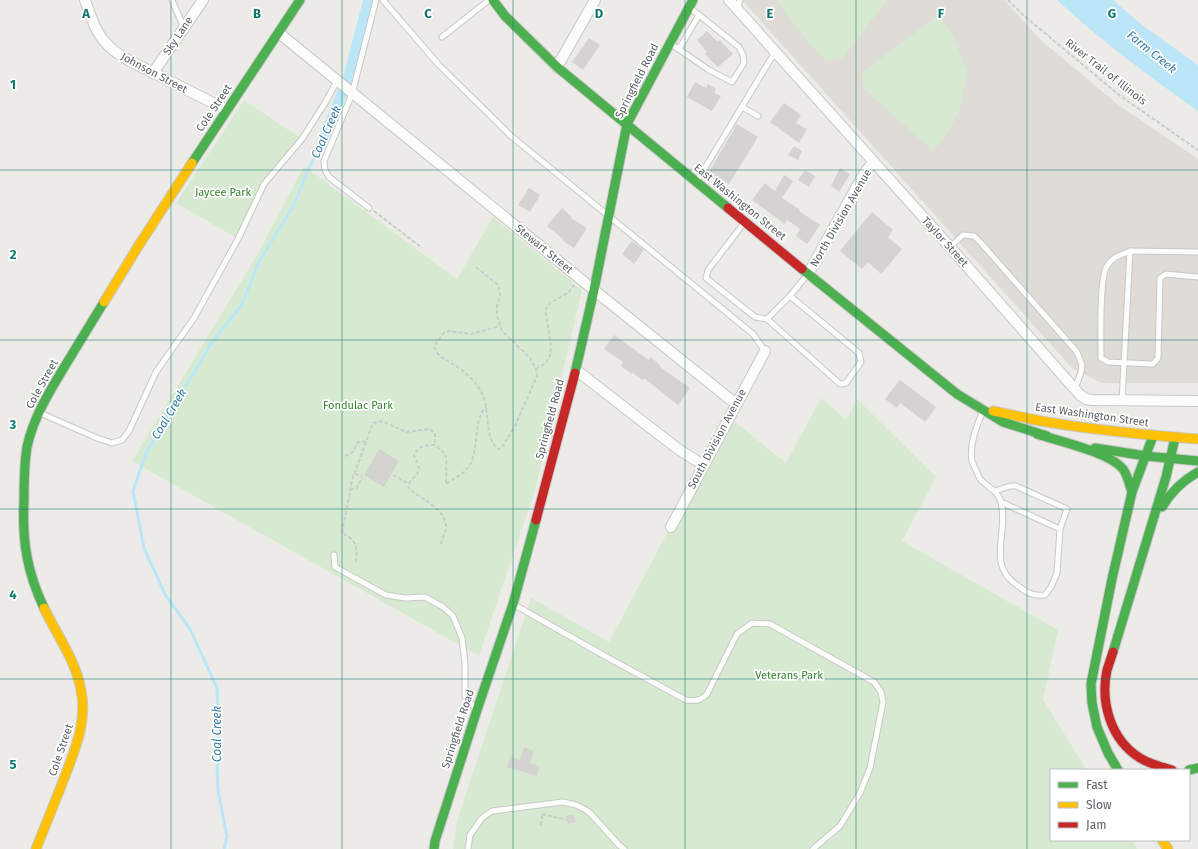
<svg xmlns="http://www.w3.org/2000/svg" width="1198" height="849" viewBox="0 0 1198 849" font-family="'Fira Sans',sans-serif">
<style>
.education{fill:#dfdbd6}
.green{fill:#d7ead1}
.water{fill:#bbe6f8}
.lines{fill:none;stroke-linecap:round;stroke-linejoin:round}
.stream{stroke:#bbe6f8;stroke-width:3}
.building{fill:#d5d3d1}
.lane-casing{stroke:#c8c8c8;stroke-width:7}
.street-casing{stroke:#c8c8c8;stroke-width:12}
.fast-casing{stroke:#c8c8c8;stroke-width:11}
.slow-casing{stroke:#c8c8c8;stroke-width:11}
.jam-casing{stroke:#c8c8c8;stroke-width:11}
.path{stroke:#c7cec9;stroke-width:2;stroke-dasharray:4 2;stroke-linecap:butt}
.lane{stroke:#fcfcfb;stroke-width:5}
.street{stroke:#fcfcfb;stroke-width:10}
.fast{stroke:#4caf50;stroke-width:9}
.slow{stroke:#ffc107;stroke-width:9}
.jam{stroke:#c62828;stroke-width:9}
.grid{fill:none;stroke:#0f766e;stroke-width:1;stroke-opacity:0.55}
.labels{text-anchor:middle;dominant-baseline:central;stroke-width:3.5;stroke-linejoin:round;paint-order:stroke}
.street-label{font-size:11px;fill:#5c6266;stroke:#fff}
.park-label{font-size:11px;fill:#35842d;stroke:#fff}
.water-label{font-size:12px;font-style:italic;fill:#347da7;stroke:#fff}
.grid-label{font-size:13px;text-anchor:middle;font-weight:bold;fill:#0f766e;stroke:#fff;stroke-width:3.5;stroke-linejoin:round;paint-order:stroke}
</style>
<rect width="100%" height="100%" fill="#edebe7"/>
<path class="education" d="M742,0H1004L1042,41L1117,104L1198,159V383H1102L1072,368Z"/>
<g class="green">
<path d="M776,0H887L842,59L826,60L803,36Z"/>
<path d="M938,15L954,37L967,73L960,110L946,135L933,151L863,88L862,73Z"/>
<path d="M244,100L302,139L264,184L238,239L176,203Z"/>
<path d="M304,166L457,279L493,217L582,290L536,487L479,656L132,461L259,252Z"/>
<path d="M821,398L846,420L857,399L936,477L902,541L1058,630L1043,700L1087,770H1051V840H1131L1137,849H453L457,821L531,598L609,642L729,417L786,463Z"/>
</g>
<g class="water">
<path d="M363,0H374L352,80L345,99L324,150L316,145L344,74Z"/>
<path d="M1057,0H1113L1142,25L1198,65V111C1149,76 1101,41 1057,0Z"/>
</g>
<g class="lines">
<path class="stream" d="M224,849L227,837L218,790L217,767L219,752L217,688L190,629L166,596L144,548L133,491L146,453L211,344L241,306L260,260L294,205L307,172L321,145"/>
</g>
<g class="building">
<path d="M707,31L718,42L720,40L733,54L718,67L705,54L707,52L697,40Z"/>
<path d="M589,38L600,45L583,70L572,62Z"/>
<path d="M695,82L706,88L708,84L716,89L714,93L721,96L712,111L687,97Z"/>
<path d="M784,103L801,115L796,123L807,129L799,143L770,122Z"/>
<path d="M737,124L758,137L729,184L709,172Z"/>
<path d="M794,146L802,151L798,160L788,155Z"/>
<path d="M840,168L850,174L839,192L831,186Z"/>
<path d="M805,170L815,176L809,187L798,180Z"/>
<path d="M784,175L793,181L782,198L800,210L799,211L820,225L807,244L796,236L800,229L787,220L785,224L752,200L765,183L775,191Z"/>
<path d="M529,188L540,195L530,212L518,205Z"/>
<path d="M562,208L572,217L571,218L587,228L574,248L562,240L563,239L547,226Z"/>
<path d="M872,212L893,230L888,237L902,249L881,274L868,262L862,269L840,251Z"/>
<path d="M632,241L644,250L634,264L622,254Z"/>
<path d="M614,335L649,360L651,357L661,366L660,367L690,388L678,405L644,378L642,380L633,373L632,374L621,366L623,362L604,349Z"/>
<path d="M900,380L936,407L925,422L900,403L897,408L885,399Z"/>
<path d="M379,449L399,461L384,487L364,475Z"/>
<path d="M524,747L534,751L530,763L540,766L537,776L507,767L510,756L520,760Z"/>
<path d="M573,814L576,822L568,824L565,816Z"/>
</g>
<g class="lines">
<g class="lane-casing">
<g id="lane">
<path d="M172,0L184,28"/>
<path d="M383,0L438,64L511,136L753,334L765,351"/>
<path d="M737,9L740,0"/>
<path d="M442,37L489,0"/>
<path d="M671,44L709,70L732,82L744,63L743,55L739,47L699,15"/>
<path d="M679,49L699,15L690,8"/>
<path d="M742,107L758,116"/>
<path d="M697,181L775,52"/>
<path d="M369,208L329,177L325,170L324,161L352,94L376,0"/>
<path d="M744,223L708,270L706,278L755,317L767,319L840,384L846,383L861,362L859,353L790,296L767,319"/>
<path d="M950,247L963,235L974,236L981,243L1077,352L1082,365L1081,372L1075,389"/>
<path d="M1130,251C1121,255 1112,257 1107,266C1099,277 1101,341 1101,358L1108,362L1153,364L1158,358L1160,278L1166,274L1198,277"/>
<path d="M790,296L807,275"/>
<path d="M1122,401L1130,251L1198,252"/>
<path d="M983,410C977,426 969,444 972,461C973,464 975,468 977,472C978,475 979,478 981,480C989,488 998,491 1001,502C1009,532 986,565 1017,585C1027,593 1032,596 1045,595L1051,587L1057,573L1060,529L1067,509L1016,486H1010L995,491"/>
<path d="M40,413L97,438L112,443L122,440L129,431L156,372L194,318L238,239L264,184L302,139L325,103L337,81"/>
<path d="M1001,502L1060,529"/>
<path d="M334,555L335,567L386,595L405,598L425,597L443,607L453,616L462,638L465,663V696L476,709"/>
<path d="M513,604L603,655L686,700C696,701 700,701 707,694L737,634L752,623L770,624L874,682L881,692L883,702L870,768L860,793L840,826L813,849"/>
<path d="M468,849L470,835L482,818L492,811L563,802L576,805L586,810L591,814L619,845L624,849"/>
</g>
</g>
<g class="street-casing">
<g id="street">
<path d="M85,0C90,14 95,31 105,42C111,50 121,56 130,61L227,110"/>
<path d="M729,0L950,247L1080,395L1086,399L1092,400L1198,401"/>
<path d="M279,33L594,290L736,404"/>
<path d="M557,67L595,0"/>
<path d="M153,73L203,0"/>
<path d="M808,274L864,174L873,162"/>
<path d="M576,370L678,449L703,465"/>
<path d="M671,527L765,351"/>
</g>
</g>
<g class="fast-casing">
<g id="fast">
<path d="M493,0L505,16L557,67L728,208"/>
<path d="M192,163L300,0"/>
<path d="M802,269L957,394L1003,422L1047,436"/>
<path d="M575,373L594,290L627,124L693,0"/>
<path d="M1037,434C1058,441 1109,452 1123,469C1128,476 1129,484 1132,492"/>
<path d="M1095,448L1146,456L1198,461"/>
<path d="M1162,507C1171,492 1182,481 1198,472"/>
<path d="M44,608C27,572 22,541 24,501C24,483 24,465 27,447C34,414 54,384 71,356C82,338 93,320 104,302"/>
<path d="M1113,652L1166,477L1175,438"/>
<path d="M1118,770L1108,753L1097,727L1092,703L1091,684L1112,579L1132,492L1153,436"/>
<path d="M1189,770L1198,768"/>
<path d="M434,849L435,841L477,710L513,604L536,520"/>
</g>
</g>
<g class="slow-casing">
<g id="slow">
<path d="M104,302L139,245L192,163"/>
<path d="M993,411C1009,414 1025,418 1041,421C1093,430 1145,435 1198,439"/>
<path d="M1162,840L1168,849"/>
<path d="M36,849C45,827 53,806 62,784C73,754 88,724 81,690C76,661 57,635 44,608"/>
</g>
</g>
<g class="jam-casing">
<g id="jam">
<path d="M728,208L802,269"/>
<path d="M536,520L575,373"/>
<path d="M1113,652C1111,658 1109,664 1107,670C1100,703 1111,740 1140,758C1150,764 1161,767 1172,770"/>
</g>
</g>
<g class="path">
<path d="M1008,0L1022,14L1119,95L1198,150"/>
<path d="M374,211L422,248"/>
<path d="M476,267L496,283L499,287L500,295L497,307V316L502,331L530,358L536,369L537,376L534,383L515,426L501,449H498C484,438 490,411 483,396C479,385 468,374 459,368C448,360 438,359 434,346L444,333L449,331L471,334L500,326"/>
<path d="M536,369L546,363L550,356L551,346L546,316V309L550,303L568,293L574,285"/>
<path d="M345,456C355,452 353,451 358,442L361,441L366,442"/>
<path d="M355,474L362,476"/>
<path d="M393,475L409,484"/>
<path d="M350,489H356L362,478"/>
<path d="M441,544C442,539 445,533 446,529C448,510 420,498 409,489C406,480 419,477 419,469C419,465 416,460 414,456C418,446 425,445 435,445C438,448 443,451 445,454C447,458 446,477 446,484C453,479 462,475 467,469C480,455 472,420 486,407"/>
<path d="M356,562C358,548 356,539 342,533L352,480L373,423L382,421L406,432L430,429L435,434V445"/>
<path d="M542,814L567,820"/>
<path d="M541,825L542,814"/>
</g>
<use href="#lane" class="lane"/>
<use href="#street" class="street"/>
<use href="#fast" class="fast"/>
<use href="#slow" class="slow"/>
<use href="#jam" class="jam"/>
</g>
<path class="grid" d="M171,0V849M342,0V849M513,0V849M685,0V849M856,0V849M1027,0V849M0,170H1198M0,340H1198M0,509H1198M0,679H1198"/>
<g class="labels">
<g class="street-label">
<text transform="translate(178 36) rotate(-56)">Sky Lane</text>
<text transform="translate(1106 72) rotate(38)">River Trail of Illinois</text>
<text transform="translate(154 73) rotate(28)">Johnson Street</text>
<text transform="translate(637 81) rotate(-63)">Springfield Road</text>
<text transform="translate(214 108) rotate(-56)">Cole Street</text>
<text transform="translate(740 202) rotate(39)">East Washington Street</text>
<text transform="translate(841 218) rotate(-60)">North Division Avenue</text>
<text transform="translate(945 242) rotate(48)">Taylor Street</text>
<text transform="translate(544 249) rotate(39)">Stewart Street</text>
<text transform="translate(42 384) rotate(-61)">Cole Street</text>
<text transform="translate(1092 415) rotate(8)">East Washington Street</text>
<text transform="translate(550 419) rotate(-75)">Springfield Road</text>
<text transform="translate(717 439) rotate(-62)">South Division Avenue</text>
<text transform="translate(458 729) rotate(-72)">Springfield Road</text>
<text transform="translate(61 750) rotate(-71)">Cole Street</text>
</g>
<g class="park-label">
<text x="223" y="192">Jaycee Park</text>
<text x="358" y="405">Fondulac Park</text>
<text x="789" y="675">Veterans Park</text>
</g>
<g class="water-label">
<text transform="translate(1152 52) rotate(39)">Farm Creek</text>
<text transform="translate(326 132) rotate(-66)">Coal Creek</text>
<text transform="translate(169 414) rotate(-59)">Coal Creek</text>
<text transform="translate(217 734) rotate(-90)">Coal Creek</text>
</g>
</g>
<g class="grid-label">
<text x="86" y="18">A</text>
<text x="257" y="18">B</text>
<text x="428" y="18">C</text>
<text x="599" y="18">D</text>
<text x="770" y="18">E</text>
<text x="941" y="18">F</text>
<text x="1112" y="18">G</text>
<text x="13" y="89">1</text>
<text x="13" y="259">2</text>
<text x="13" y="429">3</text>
<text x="13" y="599">4</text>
<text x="13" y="769">5</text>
</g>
<rect x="1050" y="769" width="140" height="72" fill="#ffffff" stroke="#bec0c2"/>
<rect x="1058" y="782" width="20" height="6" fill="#4caf50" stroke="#bec0c2"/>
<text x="1086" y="789" font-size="12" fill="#5c6266">Fast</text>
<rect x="1058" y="802" width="20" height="6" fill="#ffc107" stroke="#bec0c2"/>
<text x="1086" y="809" font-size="12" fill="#5c6266">Slow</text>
<rect x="1058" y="822" width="20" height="6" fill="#c62828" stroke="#bec0c2"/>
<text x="1086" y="829" font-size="12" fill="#5c6266">Jam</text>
</svg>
